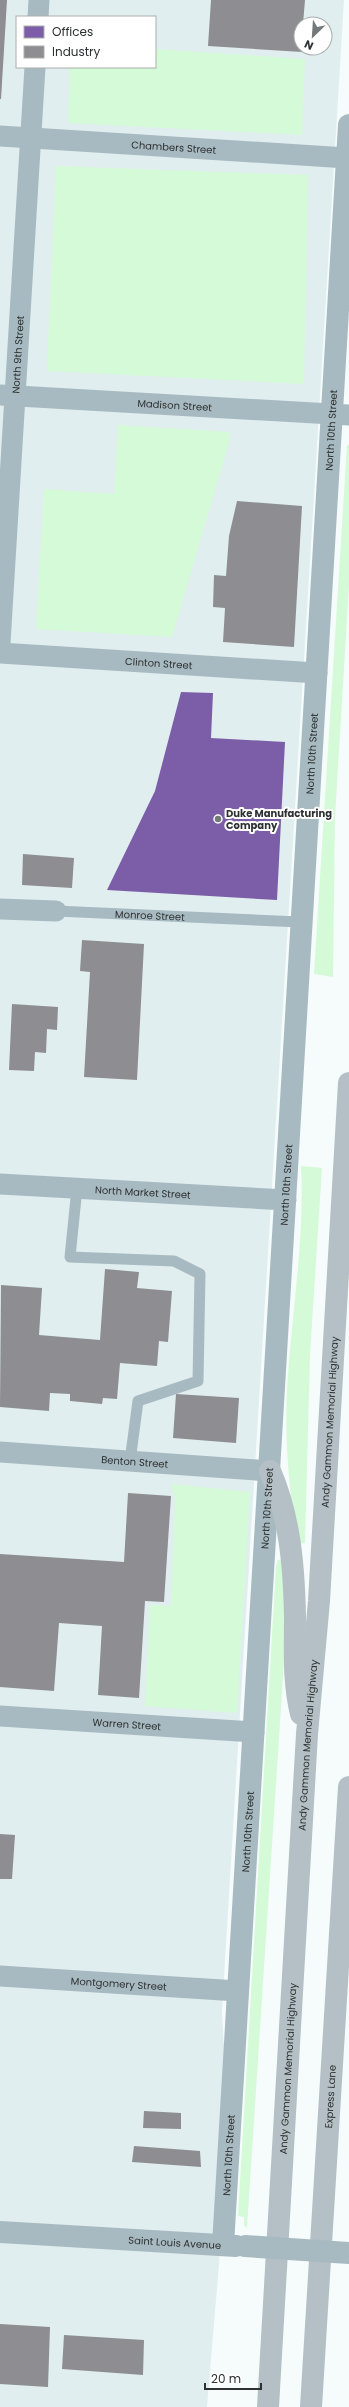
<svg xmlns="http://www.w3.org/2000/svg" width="349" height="2407" viewBox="0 0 349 2407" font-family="Poppins,sans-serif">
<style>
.built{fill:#e1eeef;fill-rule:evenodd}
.green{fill:#d5fad7}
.offices{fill:#7b5ea7}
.industry{fill:#8d8d92}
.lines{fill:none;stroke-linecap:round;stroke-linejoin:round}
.service{stroke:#a8bac1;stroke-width:11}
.minor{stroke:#a8bac1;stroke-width:21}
.tertiary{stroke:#a8bac1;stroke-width:22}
.motorway{stroke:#b4c0c5;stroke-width:22}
.tertiary-bridge{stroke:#a8bac1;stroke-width:22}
.poi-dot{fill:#737878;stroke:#fff;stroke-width:1.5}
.labels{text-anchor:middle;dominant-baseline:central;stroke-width:4;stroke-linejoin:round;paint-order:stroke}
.street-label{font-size:10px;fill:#2d3131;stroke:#fff}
.poi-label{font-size:10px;font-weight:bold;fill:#2d3131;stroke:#fff;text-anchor:start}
</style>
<rect width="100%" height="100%" fill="#f6fcfc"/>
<path class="built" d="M0,0H344L222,2011L229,2146L207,2407H0ZM17,17H155V67H17ZM301,24H325V48H301Z"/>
<g class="green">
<path d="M155,49L305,59L302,135L68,123L70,67H155Z"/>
<path d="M56,166L308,175L304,384L47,371Z"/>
<path d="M118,425L231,432L228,438L230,439L172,637L36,629L44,489L114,494Z"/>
<path d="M347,445H349V586L335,817L333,977L314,974Z"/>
<path d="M301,1166L322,1168L310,1355L305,1543L297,1544C290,1493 284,1441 287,1390C291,1316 305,1241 301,1166Z"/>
<path d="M171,1484L250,1492L237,1713L145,1706L150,1605L171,1606L175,1499Z"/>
<path d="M284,1559L285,1646L247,2228L244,2225V2217L238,2216L276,1566L278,1560Z"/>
</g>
<path class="offices" d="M181,692L213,693L211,738L285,742L277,900L107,890L155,791Z"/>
<g class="industry">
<path d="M0,0H7L1,99H0Z"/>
<path d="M211,0H305L303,24H301L302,52L208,46Z"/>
<path d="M237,501L302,506L294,647L223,642L225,608L213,607L214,575L226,576L229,536Z"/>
<path d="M23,854L74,858L72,888L22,885Z"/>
<path d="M82,940L144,944L137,1080L84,1077L90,972L80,971Z"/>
<path d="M12,1004L58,1007L57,1030L47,1029L46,1053L35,1052L34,1071L9,1070Z"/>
<path d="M105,1269L139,1272L137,1288L172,1291L168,1342L159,1341L157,1366L120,1363L117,1399L103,1398L102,1404L70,1401V1394L50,1393L49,1411L0,1407L1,1285L42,1288L39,1335L100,1340Z"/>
<path d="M176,1394L239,1398L236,1443L173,1438Z"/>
<path d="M128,1493L171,1496L164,1602L145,1601L139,1698L98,1695L102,1626L59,1623L54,1691L0,1687V1554L124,1562Z"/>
<path d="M0,1834L15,1835L12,1879H0Z"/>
<path d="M144,2111L181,2113V2129L143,2128Z"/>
<path d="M134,2146L200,2151L201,2167L132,2162Z"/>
<path d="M0,2324L50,2327L48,2387L0,2384Z"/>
<path d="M64,2335L144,2340L143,2375L62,2369Z"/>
</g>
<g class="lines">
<g class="service">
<path id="s1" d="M56,911L300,922"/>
<path d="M77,1188L70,1257L174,1261L200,1274L198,1381L138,1401L130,1461"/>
</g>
<g class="minor">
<path d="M38,17L39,0"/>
<path id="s2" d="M0,136L347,158"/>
<path id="s3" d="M0,395L349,415"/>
<path id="s4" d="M0,643L35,67"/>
<path id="s5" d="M0,653L317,673"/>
<path d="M0,909L56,911"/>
<path id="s6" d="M0,1184L286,1200"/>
<path id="s7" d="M0,1452L270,1471"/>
<path id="s8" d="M0,1716L254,1732"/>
<path id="s9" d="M0,1976L238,1991"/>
</g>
<g class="tertiary">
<path id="s10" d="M0,2232L236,2246"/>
<path id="s11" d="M223,2245L349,125"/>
</g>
<g class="motorway">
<path d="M270,1471C290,1517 294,1566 295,1617C295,1650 293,1681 301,1714"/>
<path id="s12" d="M268,2407L307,1734L319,1601L349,1083"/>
<path id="s13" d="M311,2407L349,1787"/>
</g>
<path class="tertiary-bridge" d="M245,2246L349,2253"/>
</g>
<circle class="poi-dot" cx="218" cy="819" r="4"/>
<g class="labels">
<g class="street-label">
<text stroke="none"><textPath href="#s2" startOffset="174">Chambers Street</textPath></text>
<text stroke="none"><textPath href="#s4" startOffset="289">North 9th Street</textPath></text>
<text stroke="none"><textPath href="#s3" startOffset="175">Madison Street</textPath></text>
<text stroke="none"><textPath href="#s11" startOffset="1818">North 10th Street</textPath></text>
<text stroke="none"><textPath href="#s5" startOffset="159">Clinton Street</textPath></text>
<text stroke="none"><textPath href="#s11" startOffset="1494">North 10th Street</textPath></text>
<text stroke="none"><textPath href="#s1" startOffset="94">Monroe Street</textPath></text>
<text stroke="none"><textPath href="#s11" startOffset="1062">North 10th Street</textPath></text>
<text stroke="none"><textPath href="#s6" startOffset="143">North Market Street</textPath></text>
<text stroke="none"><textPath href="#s12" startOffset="987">Andy Gammon Memorial Highway</textPath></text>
<text stroke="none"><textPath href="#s7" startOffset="135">Benton Street</textPath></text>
<text stroke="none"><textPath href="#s11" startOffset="738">North 10th Street</textPath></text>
<text stroke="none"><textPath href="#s8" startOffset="127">Warren Street</textPath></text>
<text stroke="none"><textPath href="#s12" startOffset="663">Andy Gammon Memorial Highway</textPath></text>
<text stroke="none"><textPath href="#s11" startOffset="414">North 10th Street</textPath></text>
<text stroke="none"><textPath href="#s9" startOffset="119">Montgomery Street</textPath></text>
<text stroke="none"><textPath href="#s12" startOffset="339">Andy Gammon Memorial Highway</textPath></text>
<text stroke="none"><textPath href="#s13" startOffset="311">Express Lane</textPath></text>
<text stroke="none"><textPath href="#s11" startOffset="90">North 10th Street</textPath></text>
<text stroke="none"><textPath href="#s10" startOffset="175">Saint Louis Avenue</textPath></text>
</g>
<g class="poi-label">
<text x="226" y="813">Duke Manufacturing<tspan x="226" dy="12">Company</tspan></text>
</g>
</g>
<rect x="16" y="16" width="140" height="52" fill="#ffffff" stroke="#abadad"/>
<rect x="24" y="26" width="20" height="12" fill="#7b5ea7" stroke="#abadad"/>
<text x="52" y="36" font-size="12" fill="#2d3131">Offices</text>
<rect x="24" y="46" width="20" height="12" fill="#8d8d92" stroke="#abadad"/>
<text x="52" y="56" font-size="12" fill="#2d3131">Industry</text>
<g transform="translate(313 36) rotate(205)"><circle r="19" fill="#ffffff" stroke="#abadad"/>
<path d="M0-3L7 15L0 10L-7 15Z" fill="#737878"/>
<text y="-6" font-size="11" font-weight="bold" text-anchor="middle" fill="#2d3131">N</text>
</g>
<path d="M205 2383v6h56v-6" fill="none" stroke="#2d3131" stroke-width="2"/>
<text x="211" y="2383" font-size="12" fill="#2d3131" stroke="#ffffff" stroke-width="3" paint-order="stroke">20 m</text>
</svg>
